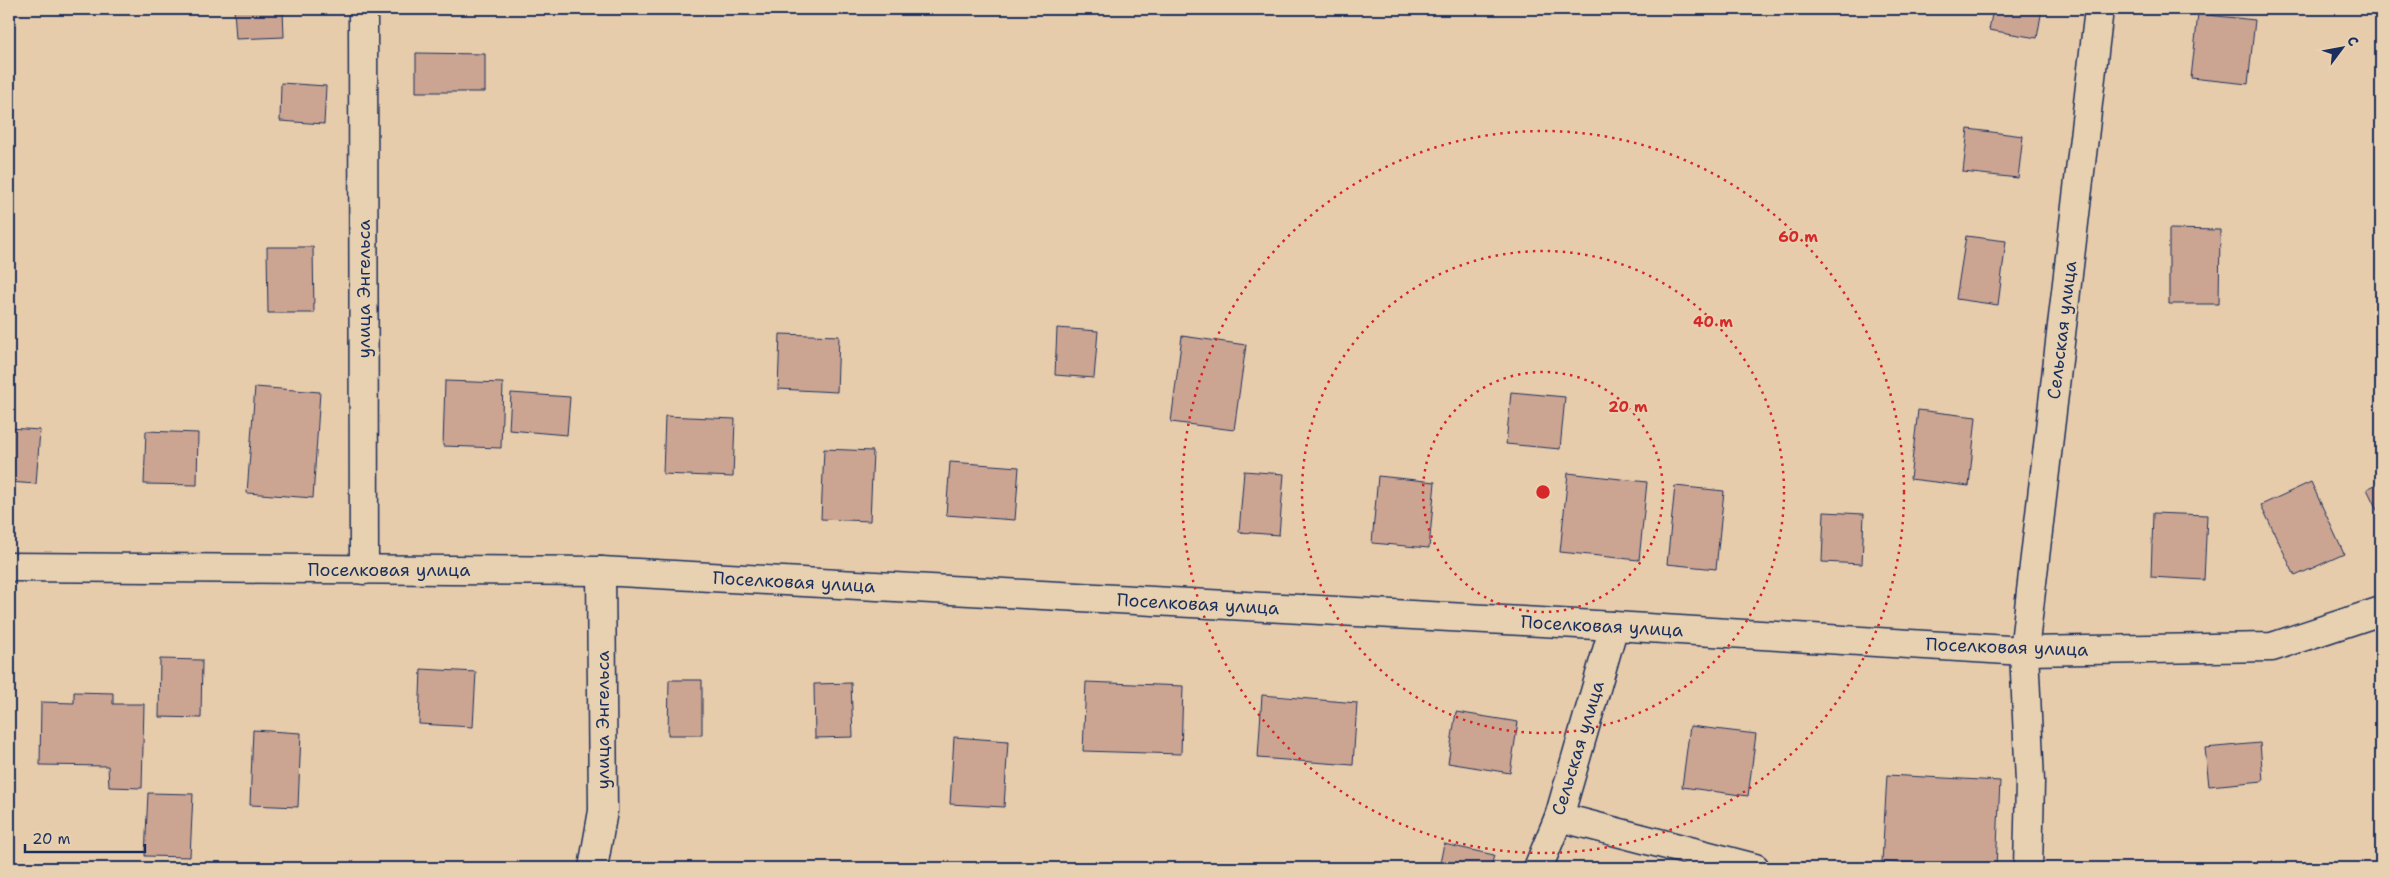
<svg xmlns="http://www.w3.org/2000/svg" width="2390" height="877" viewBox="0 0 2390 877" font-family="'Shantell Sans',sans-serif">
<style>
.building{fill:#cca592;stroke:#1b2f5e}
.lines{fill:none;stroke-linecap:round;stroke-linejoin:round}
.minor-casing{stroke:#1b2f5e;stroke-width:31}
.minor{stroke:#e7d1b0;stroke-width:28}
.ring{fill:none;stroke:#d62828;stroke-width:2.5;stroke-dasharray:2.5 5}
.labels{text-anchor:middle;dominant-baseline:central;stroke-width:4;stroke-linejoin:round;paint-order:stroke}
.street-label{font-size:18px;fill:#1b2f5e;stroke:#e7d1b0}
.centre{fill:#d62828;stroke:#e7d1b0;stroke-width:2.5}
.ring-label{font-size:15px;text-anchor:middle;font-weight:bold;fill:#d62828;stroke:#e7d1b0;stroke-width:4;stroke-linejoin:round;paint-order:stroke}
</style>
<rect width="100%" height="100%" fill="#e7ccac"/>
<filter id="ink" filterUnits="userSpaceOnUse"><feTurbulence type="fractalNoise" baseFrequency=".02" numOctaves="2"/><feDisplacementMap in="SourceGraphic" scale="10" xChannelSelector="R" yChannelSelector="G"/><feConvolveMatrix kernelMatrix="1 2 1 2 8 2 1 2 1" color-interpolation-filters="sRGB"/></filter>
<g filter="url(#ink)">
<g class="building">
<path d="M234,9H283L284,37L236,39Z"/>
<path d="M1993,9H2042L2037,38L1989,30Z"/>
<path d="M2198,14L2255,20L2248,84L2191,78Z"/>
<path d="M416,53L485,54V92H416Z"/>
<path d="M281,83L326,86L324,124L280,121Z"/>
<path d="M1968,129L2023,136L2018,178L1963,172Z"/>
<path d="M2169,229L2220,230L2219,304H2169Z"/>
<path d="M1966,236L2006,241L1998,305L1956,299Z"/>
<path d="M267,247H313L314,313H268Z"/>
<path d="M1057,328L1098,331L1094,378L1055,375Z"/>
<path d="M780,334L839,336L837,392L778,389Z"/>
<path d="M1182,336L1246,345L1234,430L1171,422Z"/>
<path d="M445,381L503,383L501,448L443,446Z"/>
<path d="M255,387L320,392L313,498L247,493Z"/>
<path d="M1511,392L1565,397L1560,449L1506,444Z"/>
<path d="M511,393L570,397L567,435L509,430Z"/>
<path d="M1918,410L1976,417L1969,486L1910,479Z"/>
<path d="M665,416L735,419L733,477L663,474Z"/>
<path d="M9,428L40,430L36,484L9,482Z"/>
<path d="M146,431L198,433L197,485L144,484Z"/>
<path d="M824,449L873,451L870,521L821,519Z"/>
<path d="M950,462L1019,467L1015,520L946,515Z"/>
<path d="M1244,471L1284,474L1279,535L1239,532Z"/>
<path d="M1568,473L1647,482L1639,560L1560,552Z"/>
<path d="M1378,476L1435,482L1429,548L1372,543Z"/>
<path d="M2311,482L2344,554L2295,576L2261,505Z"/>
<path d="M2381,482V518L2367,489Z"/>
<path d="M1675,486L1724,491L1716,569L1667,564Z"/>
<path d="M1824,512L1864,514L1862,564L1822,562Z"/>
<path d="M2153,513L2207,515L2204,580L2151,577Z"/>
<path d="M160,659L202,660L201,718L159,717Z"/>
<path d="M421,669L476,672L473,727L419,724Z"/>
<path d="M669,680H702V735H668Z"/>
<path d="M1086,682L1183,686L1181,754L1083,751Z"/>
<path d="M851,683L853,737L815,738L814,684Z"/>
<path d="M74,692L113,693V704H144L142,788L109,787L108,766L40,765L41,702L74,703Z"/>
<path d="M1262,695L1357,703L1353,765L1258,758Z"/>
<path d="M1456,712L1518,722L1510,773L1448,763Z"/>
<path d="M1690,726L1756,734L1748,796L1682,787Z"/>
<path d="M253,730L301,733L298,807L250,805Z"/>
<path d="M954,737L1008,741L1004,807L950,804Z"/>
<path d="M2260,743L2263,781L2209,786L2205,748Z"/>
<path d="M1887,775L2000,781L1996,868L1882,862Z"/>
<path d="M148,793L193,794L190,857L145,856Z"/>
<path d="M1444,844L1494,855L1491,868H1439Z"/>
</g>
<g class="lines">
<g class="minor-casing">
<g id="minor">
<path d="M363,9L364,570"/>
<path d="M9,567L601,571L1614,626L2024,651L2272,647L2381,611"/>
<path d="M1559,817L1755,868"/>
<path d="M593,868L603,811L601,571"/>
<path d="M1538,868L1559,817L1614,626"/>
<path d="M2028,868L2030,782L2024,651L2099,9"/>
</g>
</g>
<use href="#minor" class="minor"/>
</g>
</g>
<g class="ring">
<circle cx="1543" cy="492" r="120"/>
<circle cx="1543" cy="492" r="241"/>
<circle cx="1543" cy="492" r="361"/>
</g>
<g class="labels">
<g class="street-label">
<text transform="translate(364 289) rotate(-90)">улица Энгельса</text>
<text transform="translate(2062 330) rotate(-83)">Сельская улица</text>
<text x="389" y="570">Поселковая улица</text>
<text transform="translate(794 582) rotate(3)">Поселковая улица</text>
<text transform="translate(1198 604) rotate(3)">Поселковая улица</text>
<text transform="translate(1602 626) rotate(3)">Поселковая улица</text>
<text transform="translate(2007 647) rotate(2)">Поселковая улица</text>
<text transform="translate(603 720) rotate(-90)">улица Энгельса</text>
<text transform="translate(1578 748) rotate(-73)">Сельская улица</text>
</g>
</g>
<circle cx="1543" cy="492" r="8" class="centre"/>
<g class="ring-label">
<text x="1798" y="242">60 m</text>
<text x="1713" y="327">40 m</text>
<text x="1628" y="412">20 m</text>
</g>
<rect width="2390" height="877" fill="none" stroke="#e7d1b0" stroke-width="30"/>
<rect x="15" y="15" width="2360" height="847" fill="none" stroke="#1b2f5e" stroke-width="2" filter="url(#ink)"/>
<g transform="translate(2342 48) rotate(58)" stroke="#e7d1b0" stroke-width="4" paint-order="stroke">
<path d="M0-4L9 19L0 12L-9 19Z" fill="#1b2f5e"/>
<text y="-8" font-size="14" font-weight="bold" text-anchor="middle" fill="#1b2f5e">С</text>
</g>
<path d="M25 844v8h120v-8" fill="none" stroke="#1b2f5e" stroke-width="2.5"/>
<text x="32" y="844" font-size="15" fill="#1b2f5e" stroke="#e7d1b0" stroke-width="4" paint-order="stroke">20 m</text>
</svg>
